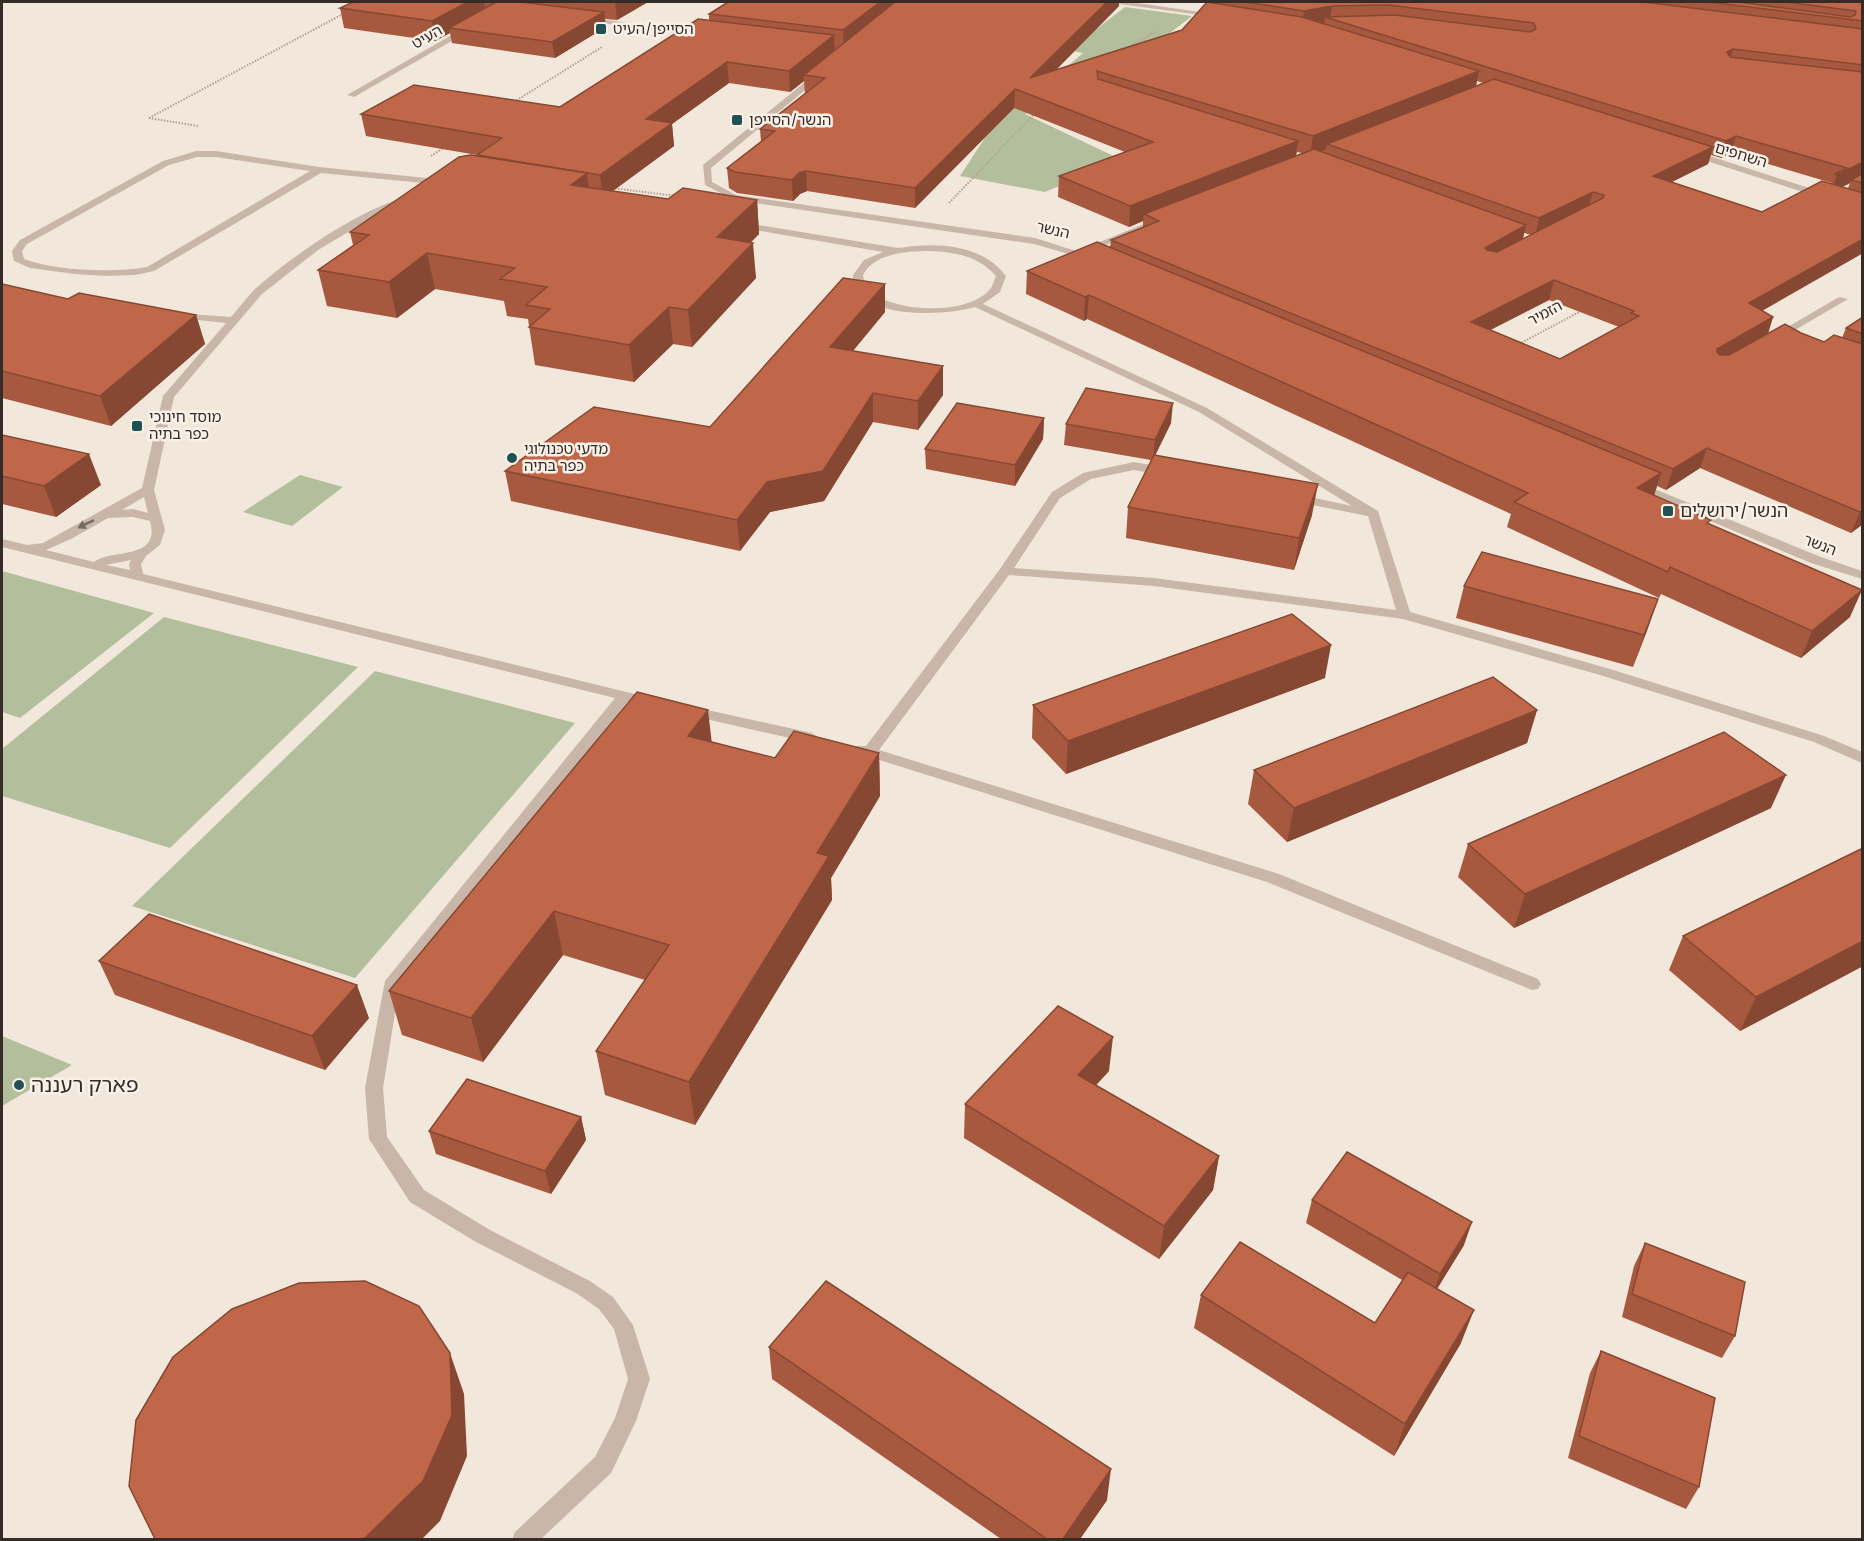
<svg xmlns="http://www.w3.org/2000/svg" width="1864" height="1541" viewBox="0 0 1864 1541" font-family="'Fira Sans Condensed','Noto Sans Hebrew',sans-serif">
<style>
.green{fill:#b3bf9c}
.lines{fill:none;stroke-linecap:round;stroke-linejoin:round}
.path{stroke:#b4a192;stroke-width:2;stroke-dasharray:1.5 1.5;stroke-linecap:butt}
.service{fill:#c8b7a8;fill-rule:evenodd}
.minor{fill:#c8b7a8;fill-rule:evenodd}
.tertiary{fill:#c8b7a8;fill-rule:evenodd}
.wall{fill:#a6593f;fill-rule:evenodd}
.shaded-wall{fill:#874833}
.building{fill:#c16749;stroke:#874833;stroke-width:1.5;fill-rule:evenodd}
.oneway{fill:#776b62}
.poi-dot{fill:#1f5155;stroke:#f9f1e7;stroke-width:2}
.labels{text-anchor:middle;dominant-baseline:central;stroke-width:5;stroke-linejoin:round;paint-order:stroke}
.far-poi-label{font-size:15px;fill:#352c28;stroke:#f9f1e7;text-anchor:start}
.far-street-label{font-size:15px;fill:#352c28;stroke:#f9f1e7}
.poi-label{font-size:18px;fill:#352c28;stroke:#f9f1e7;text-anchor:start}
.near-poi-label{font-size:21px;fill:#352c28;stroke:#f9f1e7;text-anchor:start}
</style>
<rect width="100%" height="100%" fill="#f1e7db"/>
<g class="green">
<path d="M1125,7L1192,16L1170,33L1189,39L1158,62L1025,114L1122,160L1045,192L960,176L1014,93L1055,77L1083,53L1027,43L1086,37Z"/>
<path d="M300,475L343,487L292,526L243,512Z"/>
<path d="M2,571L154,613L20,718L2,712Z"/>
<path d="M164,617L358,667L170,848L2,796V749Z"/>
<path d="M375,671L575,723L355,978L132,906Z"/>
<path d="M2,1036L72,1065L2,1106Z"/>
</g>
<g class="lines">
<g class="path">
<path d="M1125,49L1155,32"/>
<path d="M514,102L602,47"/>
<path d="M149,118L198,126"/>
<path d="M149,118L343,14"/>
<path d="M431,156L445,147"/>
<path d="M612,188L676,196"/>
<path d="M949,203L1035,113"/>
<path d="M1519,344L1583,310"/>
</g>
<g class="service">
<path d="M196,151H216L319,167L436,179L445,188L440,191L433,184L321,173L154,271L135,275L105,276L75,274L30,268L14,261L12,251L20,240L163,161ZM197,157H216L310,171L147,267C113,273 56,271 24,259L22,251L27,244L169,165Z"/>
<path d="M404,198L407,199V203L387,209L318,250L262,294L174,397L154,490L165,530L160,545L146,556L141,564L143,574L651,698L658,702L651,706L628,701L399,988L383,1088L387,1137L424,1190L490,1230L590,1281L613,1297L633,1325L650,1379L636,1421L611,1473L540,1540H512L515,1532L595,1457L615,1418L628,1379L614,1329L599,1309L576,1293L476,1242L410,1202L369,1139L365,1088L385,981L615,698L2,547V539L27,545L43,543L142,488L163,396L226,323L179,318L174,315L175,313L231,317C239,308 246,298 255,289C291,257 358,210 404,198ZM144,497L148,513L133,509L122,510ZM133,517L150,521C161,561 112,548 94,562L46,550L71,539L108,518ZM131,560L129,564L130,570L106,565Z"/>
<path d="M740,222L898,248C935,242 981,243 1006,276L1000,292L983,304L1207,408L1378,511L1410,612L1610,669L1824,736L1862,752V763L1814,742L1600,675L1403,619L1154,586L1009,575L879,750L1279,874L1538,979L1541,984L1538,989L1532,990L1267,882L854,752L852,749L854,746H866L1000,569L1052,492L1083,473L1134,462L1167,468L1173,472L1167,476L1134,470L1091,479L1060,498L1014,568L1154,578L1396,610L1368,516L1292,501L1290,498L1296,494L1352,506L1199,412L975,307C946,316 852,321 853,275L864,260L883,252L737,227L735,225ZM930,251C956,252 978,256 996,276C994,280 993,286 990,289C968,317 888,313 865,287L863,275C874,253 908,251 930,251Z"/>
<path d="M689,706L812,733L819,738L812,743L684,714L682,711Z"/>
</g>
<g class="minor">
<path d="M1116,2H1131L1220,15L1216,17L1119,4Z"/>
<path d="M584,17L697,32L701,34L697,36L587,21Z"/>
<path d="M464,28L471,30L354,97L347,95Z"/>
<path d="M1688,151H1694L1862,205V211L1688,155Z"/>
<path d="M1158,218L1166,220L1086,253L1078,251Z"/>
<path d="M1839,297L1848,299L1778,340L1774,341L1769,338Z"/>
</g>
<g class="tertiary">
<path d="M815,74L822,76L711,168L712,182L736,195L1035,238L1098,258L1093,261L1034,244L734,200L705,185L703,165Z"/>
<path d="M1635,481L1821,557L1862,571V579L1811,563L1631,488L1629,485Z"/>
</g>
</g>
<g class="wall">
<path d="M353,2H648L617,20L605,19L606,27L555,58L452,43L450,33L435,41L344,28L340,8Z"/>
<path d="M1213,2H1863V253L1762,311L1773,317L1768,333H1801L1824,342L1842,338L1846,328L1863,317V524L1851,533L1700,468L1666,490L1657,486L1654,495L1710,524L1850,617L1801,658L1661,594L1659,598L1507,527L1511,514L1087,319L1084,321L1026,294L1027,271L1110,247L1111,240L1143,227V221L1129,227L1058,197L1059,176L1125,152L1014,108L915,208L807,191L800,194L793,201L737,193L729,188L727,168L761,142L760,129L805,94L804,81L790,92L729,83L672,124L674,146L613,191L668,199L757,200L759,234L751,242L756,278L692,347L673,344L634,382L535,365L528,319L507,316L504,301L435,289L397,318L327,306L318,270L353,245L350,232L477,155L366,136L361,114L560,107L709,20V14L1119,6L1056,70L1182,30ZM1477,81L1483,83L1476,86ZM1297,152L1302,153L1296,156ZM1731,153L1832,183L1762,212L1671,182L1708,164L1711,155L1721,158ZM1850,183L1848,188L1842,187ZM1524,233L1531,235L1523,239ZM1549,300L1619,327L1560,359L1490,330Z"/>
<path d="M2,284L68,299L196,315L205,344L111,426L2,398Z"/>
<path d="M885,312L853,351L943,366V395L918,430L873,422L824,501L770,512L740,551L511,501L505,471L710,427Z"/>
<path d="M1044,418L1043,439L1015,486L926,469L925,449Z"/>
<path d="M1171,423L1155,455L1312,515L1294,570L1126,538L1128,507L1151,460L1064,445L1066,424Z"/>
<path d="M2,435L101,485L56,517L2,504Z"/>
<path d="M1464,586L1658,599L1633,667L1456,618Z"/>
<path d="M1325,678L1066,774L1032,738L1033,705Z"/>
<path d="M1537,710L1527,743L1287,842L1248,804L1254,770Z"/>
<path d="M712,742L775,758L879,753L880,796L831,878L832,900L695,1125L605,1095L596,1051L645,980L563,955L483,1062L402,1035L389,991Z"/>
<path d="M1771,808L1514,928L1458,877L1468,844Z"/>
<path d="M1863,848V966L1740,1031L1669,970L1683,936Z"/>
<path d="M99,961L369,1018L325,1070L115,995Z"/>
<path d="M1109,1071L1096,1085L1219,1156L1213,1190L1159,1259L964,1138L965,1104Z"/>
<path d="M581,1117L586,1140L551,1194L436,1154L429,1131Z"/>
<path d="M1312,1200L1464,1245L1437,1289L1461,1343L1394,1456L1194,1328L1201,1295L1375,1323L1402,1280L1306,1223Z"/>
<path d="M1645,1243L1735,1336L1722,1358L1622,1317L1634,1266Z"/>
<path d="M769,1347L1107,1500L1080,1539H1001L772,1379Z"/>
<path d="M1601,1351L1699,1487L1686,1509L1568,1458L1590,1373Z"/>
</g>
<g class="shaded-wall">
<path d="M468,2H484L486,12L449,28L450,33L435,41L432,21Z"/>
<path d="M615,2H648L617,20Z"/>
<path d="M880,2H902L844,48L843,30Z"/>
<path d="M1107,2H1119V6L1031,95L1030,78Z"/>
<path d="M1332,6L1330,19L1325,17L1324,23L1302,27L1304,11Z"/>
<path d="M604,12L606,27L555,58L552,42Z"/>
<path d="M834,35L835,56L804,75V81L790,92L789,71Z"/>
<path d="M1733,49L1728,65L1727,52Z"/>
<path d="M727,62L729,83L672,124L674,146L603,198L600,175L646,119Z"/>
<path d="M1479,71L1475,90L1327,144L1326,149L1310,156L1313,136Z"/>
<path d="M1015,89L1014,108L915,208V188Z"/>
<path d="M1736,136L1731,153L1721,158L1726,141Z"/>
<path d="M1298,141L1295,161L1144,214L1143,221L1129,227L1130,206Z"/>
<path d="M1713,147L1708,164L1648,194L1653,176Z"/>
<path d="M1863,162V177L1851,180L1850,183L1831,193L1837,175Z"/>
<path d="M806,171L807,191L800,194L793,201L792,180L799,173Z"/>
<path d="M587,173L591,207L571,185Z"/>
<path d="M1593,192L1588,210L1535,237L1539,218Z"/>
<path d="M757,200L759,234L720,273L717,237Z"/>
<path d="M1526,225L1522,243L1481,266L1485,248Z"/>
<path d="M1863,239V253L1742,322L1749,303Z"/>
<path d="M753,243L756,278L692,347L688,310Z"/>
<path d="M427,253L435,289L397,318L389,282Z"/>
<path d="M1554,280L1549,300L1467,342L1471,322Z"/>
<path d="M885,284V312L832,376L830,347Z"/>
<path d="M1089,295L1087,319L1084,321L1085,297Z"/>
<path d="M669,307L673,344L634,382L629,345Z"/>
<path d="M196,315L205,344L111,426L100,396Z"/>
<path d="M1773,317L1767,337L1711,369L1717,349Z"/>
<path d="M943,366V395L918,430V401Z"/>
<path d="M873,393V422L824,501L770,512L740,551L737,520L767,482Z"/>
<path d="M1173,403L1171,423L1153,460L1155,440Z"/>
<path d="M1044,418L1043,439L1015,486V465Z"/>
<path d="M1707,448L1700,468L1666,490L1673,469Z"/>
<path d="M89,454L101,485L56,517L44,486Z"/>
<path d="M1661,473L1653,499L1637,488Z"/>
<path d="M1318,484L1312,515L1294,570L1299,538Z"/>
<path d="M1863,510V524L1851,533L1860,512Z"/>
<path d="M1862,590L1850,617L1801,658L1812,631Z"/>
<path d="M1658,599L1647,631L1633,667L1644,635Z"/>
<path d="M1331,645L1325,678L1066,774L1068,741Z"/>
<path d="M708,710L713,753L688,736Z"/>
<path d="M1537,710L1527,743L1287,842L1294,808Z"/>
<path d="M879,753L880,796L831,878L832,900L695,1125L689,1082L817,853Z"/>
<path d="M1786,775L1771,808L1514,928L1525,894Z"/>
<path d="M554,911L563,955L483,1062L471,1018Z"/>
<path d="M1863,941V966L1740,1031L1756,997Z"/>
<path d="M357,985L369,1018L325,1070L312,1036Z"/>
<path d="M1113,1037L1109,1071L1075,1108L1078,1075Z"/>
<path d="M581,1117L586,1140L551,1194L545,1171Z"/>
<path d="M1219,1156L1213,1190L1159,1259L1164,1226Z"/>
<path d="M1472,1222L1464,1245L1432,1297L1440,1274Z"/>
<path d="M1474,1310L1461,1343L1394,1456L1405,1424Z"/>
<path d="M450,1353L464,1394L467,1456L440,1521L422,1539H362Z"/>
<path d="M1111,1469L1107,1500L1080,1539H1063Z"/>
</g>
<g class="building">
<path d="M353,2H468L432,21L340,8Z"/>
<path d="M496,2H520L604,12L552,42L449,28Z"/>
<path d="M728,2H880L843,30L709,14Z"/>
<path d="M895,2H1107L1030,78L1182,30L1207,2L1302,17L1479,71L1313,136L1097,71L1098,79L1298,141L1130,206L1059,176L1153,142L1015,89L915,188L806,171L799,173L792,180L735,172L727,168L775,131L760,129L825,78L804,75Z"/>
<path d="M1246,2H1643L1863,29V65L1733,49L1727,52L1730,57L1863,72V162L1837,175L1835,174L1847,168L1736,136L1726,141L1325,17L1395,15L1530,32L1536,29L1534,23L1389,5L1332,6L1304,11Z"/>
<path d="M1709,2H1738L1850,17L1855,15L1856,11L1785,2H1863V21Z"/>
<path d="M698,19L834,35L789,71L727,62L646,119L672,123L600,175L477,155L502,138L361,114L414,85L560,107Z"/>
<path d="M1494,79L1713,147L1653,176L1762,212L1822,181L1863,193V239L1749,303L1773,317L1717,349V352L1720,355H1729L1785,324L1801,333L1824,342L1834,335L1863,344V510L1860,512L1707,448L1673,469L1111,240L1159,221L1144,214L1314,149L1526,225L1485,248L1487,250L1497,252L1603,198L1604,195L1593,192L1539,218L1327,144ZM1554,280L1634,311L1631,313L1639,316L1560,359L1471,322Z"/>
<path d="M471,155L587,173L571,185L668,199L683,188L757,200L717,237L753,243L688,310L669,307L629,345L529,327L550,309L526,305L547,287L500,279L515,268L427,253L389,282L318,270L369,235L350,232L459,157Z"/>
<path d="M1863,173V183L1851,180Z"/>
<path d="M1097,242L1661,473L1637,488L1711,520L1707,523L1862,590L1812,631L1670,567L1668,572L1514,502L1528,493L1089,295L1085,297L1027,271Z"/>
<path d="M843,278L885,284L830,347L943,366L918,401L873,393L823,471L767,482L737,520L505,471L594,407L710,427Z"/>
<path d="M2,284L68,299L79,293L196,315L100,396L2,371Z"/>
<path d="M1863,317V334L1846,328Z"/>
<path d="M1086,388L1173,403L1155,440L1066,424Z"/>
<path d="M957,403L1044,418L1015,465L925,449Z"/>
<path d="M2,435L89,454L44,486L2,476Z"/>
<path d="M1154,455L1318,484L1299,538L1128,507Z"/>
<path d="M1482,552L1658,599L1644,635L1464,586Z"/>
<path d="M1292,614L1331,645L1068,741L1033,705Z"/>
<path d="M1493,677L1537,710L1294,808L1254,770Z"/>
<path d="M637,692L708,710L688,736L775,758L794,731L879,753L817,853L829,856L689,1082L596,1051L669,945L554,911L471,1018L389,991Z"/>
<path d="M1724,732L1786,775L1525,894L1468,844Z"/>
<path d="M1863,848V941L1756,997L1683,936Z"/>
<path d="M149,914L357,985L312,1036L99,961Z"/>
<path d="M1058,1006L1113,1037L1078,1075L1219,1156L1164,1226L965,1104Z"/>
<path d="M467,1079L581,1117L545,1171L429,1131Z"/>
<path d="M1347,1152L1472,1222L1440,1274L1312,1200Z"/>
<path d="M1240,1242L1375,1323L1408,1272L1474,1310L1405,1424L1201,1295Z"/>
<path d="M1645,1243L1745,1282L1735,1336L1632,1294Z"/>
<path d="M365,1281L419,1306L450,1353L452,1415L423,1481L365,1538L362,1539H155L129,1486L136,1420L173,1357L232,1309L299,1283Z"/>
<path d="M826,1281L1111,1469L1063,1539H1047L769,1347Z"/>
<path d="M1601,1351L1715,1398L1699,1487L1579,1436Z"/>
</g>
<defs><path id="oneway-solid" d="M-6-.8H1V-3.2L6.5 0L1 3.2V.8H-6Z" transform="scale(1.5)"/></defs>
<use class="oneway" href="#oneway-solid" transform="translate(86 524) rotate(154)"/>
<g class="poi-dot">
<rect x="595" y="23" width="12" height="12" rx="3"/>
<rect x="731" y="114" width="12" height="12" rx="3"/>
<rect x="131" y="420" width="12" height="12" rx="3"/>
<circle cx="512" cy="458" r="6"/>
<rect x="1662" y="505" width="12" height="12" rx="3"/>
<circle cx="19" cy="1085" r="6"/>
</g>
<g class="labels">
<g class="far-poi-label">
<text x="613" y="29">הסייפן/העיט</text>
<text x="749" y="120">הנשר/הסייפן</text>
<text x="149" y="417">מוסד חינוכי<tspan x="149" dy="17">כפר בתיה</tspan></text>
<text x="524" y="449">מדעי טכנולוגי<tspan x="524" dy="17">כפר בתיה</tspan></text>
</g>
<g class="far-street-label">
<text transform="translate(427 37) rotate(-30)">העיט</text>
<text transform="translate(1741 155) rotate(17)">השחפים</text>
<text transform="translate(1053 230) rotate(13)">הנשר</text>
<text transform="translate(1545 313) rotate(-28)">הזמיר</text>
<text transform="translate(1820 545) rotate(21)">הנשר</text>
</g>
<g class="poi-label">
<text x="1680" y="511">הנשר/ירושלים</text>
</g>
<g class="near-poi-label">
<text x="31" y="1085">פארק רעננה</text>
</g>
</g>
<rect width="1864" height="1541" fill="none" stroke="#352c28" stroke-width="6"/>
</svg>
